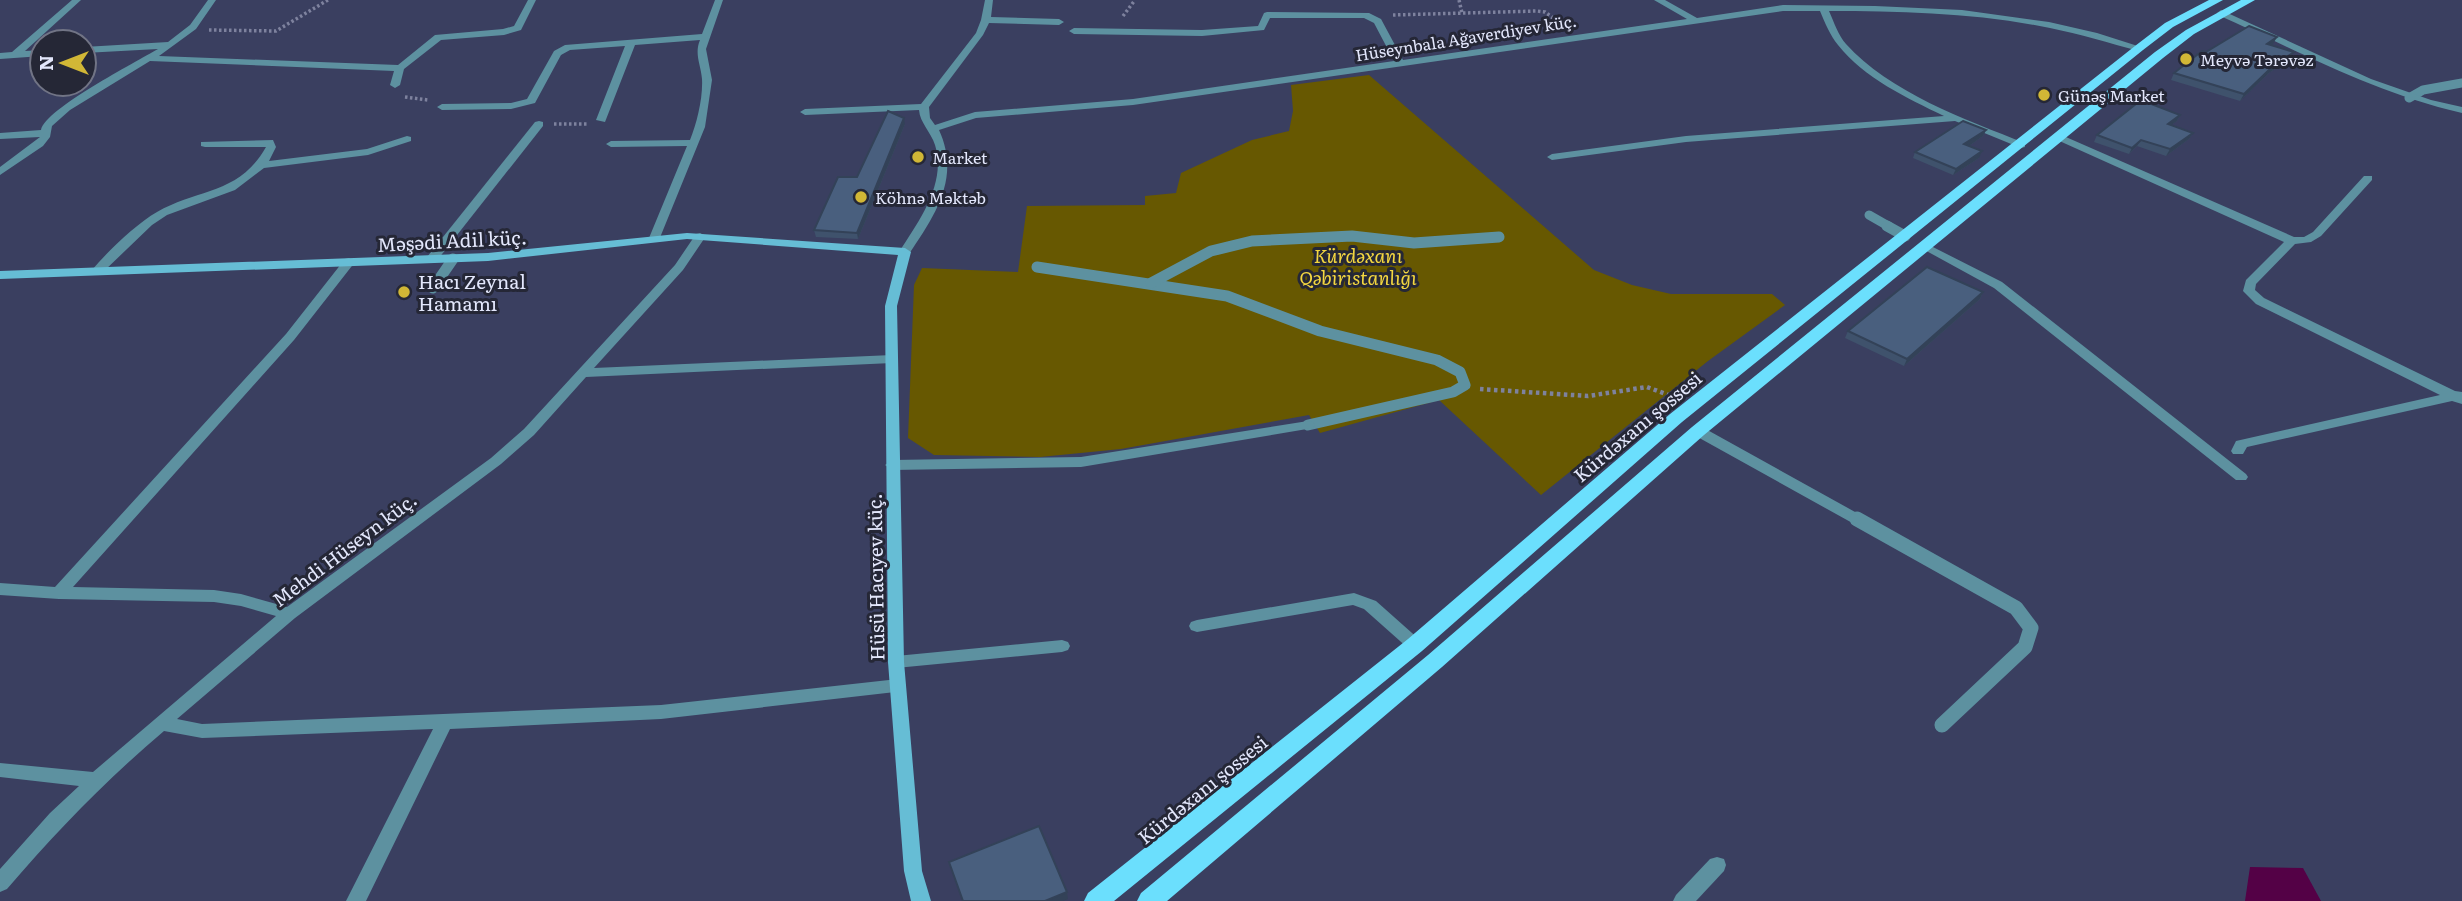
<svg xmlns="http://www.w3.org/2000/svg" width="2462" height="901" viewBox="0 0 2462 901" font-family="Literata,serif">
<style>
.green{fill:#675801}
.water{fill:#540146}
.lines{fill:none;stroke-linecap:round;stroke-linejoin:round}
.path-far1{stroke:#7e829e;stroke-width:3.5;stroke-dasharray:2.5 2.5;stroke-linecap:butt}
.path{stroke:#7e829e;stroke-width:4.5;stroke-dasharray:3.5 3.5;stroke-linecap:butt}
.lane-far2{stroke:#5d91a0;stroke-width:9}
.lane-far1{stroke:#5d91a0;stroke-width:11}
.lane{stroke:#5d91a0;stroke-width:15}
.street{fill:#5d91a0;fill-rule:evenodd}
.secondary{fill:#66bdd5;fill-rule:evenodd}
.primary{fill:#6bdffd;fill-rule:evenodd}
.wall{fill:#3f526c}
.shaded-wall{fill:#334258}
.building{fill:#495f7e;stroke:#334258;stroke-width:2}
.poi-dot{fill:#d1b736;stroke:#252736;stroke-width:2.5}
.labels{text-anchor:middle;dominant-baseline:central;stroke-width:6;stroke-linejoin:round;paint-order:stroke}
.far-street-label{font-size:16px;fill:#e3e7fc;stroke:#252736}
.far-poi-label{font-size:16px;fill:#e3e7fc;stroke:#252736;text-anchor:start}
.street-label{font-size:19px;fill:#e3e7fc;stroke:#252736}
.park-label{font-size:19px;font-style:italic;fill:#f4d740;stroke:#252736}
.poi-label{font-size:19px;fill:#e3e7fc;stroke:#252736;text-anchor:start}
</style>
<rect width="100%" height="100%" fill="#3a3f60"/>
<path class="green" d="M1369,75L1594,270L1632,285L1671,294H1772L1785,305L1708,361L1541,495L1439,400L1320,433L1309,415L1121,449L1040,457L934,455L908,438L914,285L922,268L1018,272L1027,206L1145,205V196L1176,193L1181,173L1252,140L1289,131L1293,111L1291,85Z"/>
<path class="water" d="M2250,867L2303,868L2321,901H2245Z"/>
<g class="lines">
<g class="path-far1">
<path d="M1459,0L1462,13"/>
<path d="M1393,15L1537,11L1545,12L1561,24"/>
<path d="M1123,16L1135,0"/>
<path d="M209,30L276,31L328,0"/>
<path d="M405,97L428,100"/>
<path d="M554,124H588"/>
</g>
<path class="path" d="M1480,389L1588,396L1647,387L1671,396"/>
<g class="lane-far2">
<path d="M2409,98L2423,90L2462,83"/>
<path d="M1869,215L1890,227"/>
</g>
<g class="lane-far1">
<path d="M1887,226L1905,236"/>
<path d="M1037,267L1227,296L1320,331L1437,360L1460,372L1465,385L1453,392L1308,425"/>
<path d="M1151,283L1211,251L1252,241L1352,236L1414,243L1499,237"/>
<path d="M433,288L453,259"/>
<path d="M1698,431L1860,521"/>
</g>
<path class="lane" d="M1857,519L2016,608L2031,628L2025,647L1942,725"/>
<g class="street">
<path d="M72,0H81L25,51L42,50V56L0,59V53L12,52Z"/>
<path d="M208,0H216L196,29L159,56L398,65L435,35L503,29L514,26L528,0H536L521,30L504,35L441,40L404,69L400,85L395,88L390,85L394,71L150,61L70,110L52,126L50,137L43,146L0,175V167L40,137L0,139V133L41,130C45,109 136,62 158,49L84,53V47L168,42L190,25Z"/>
<path d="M715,0H723L706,49L712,80L705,127L659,240L655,241L649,238L687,146L611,147L606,144L611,141L690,140C697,123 703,98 702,79C701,65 694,54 700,40L635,45L605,122L596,120L625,46L570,50L561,55L535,103L511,109L442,110L437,107L442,104L511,103L527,99L554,51L565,45L702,34Z"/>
<path d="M985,0H993L991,17L1059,19L1064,22L1059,25L989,23L983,35L929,107L930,118L935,125L975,112L1133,99L1394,61L1374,23L1364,18H1270L1264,30L1202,36L1074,34L1069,31L1074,28L1202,30L1258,26L1264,13L1267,12L1369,13L1381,19L1403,60L1687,19L1654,0H1665L1697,18L1783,5L1875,6L1962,10L2049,22L2097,33L2144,48L2139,51C2109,43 2080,34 2050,28C1977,13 1903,11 1829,11C1834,22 1838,35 1846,44C1889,92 1966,120 2025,143V147L2021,148L1955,121L1686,142L1552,160L1547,157L1552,154L1686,136L1944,116C1907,98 1864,78 1838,45C1830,35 1825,23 1820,11H1783L1133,105L976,118L939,130C961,178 935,215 909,254H901L899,252C919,221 947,183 935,145C931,132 920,123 919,110L805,115L800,112L805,109L921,104L976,33L981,20Z"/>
<path d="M2221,10L2371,79L2431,100L2462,107V113C2372,92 2301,52 2218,15L2217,13Z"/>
<path d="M539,121L543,122V126L435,263H427V257L535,122Z"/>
<path d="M2059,134L2294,237H2304L2313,232L2364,176H2372V180L2321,236L2311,242L2295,244L2256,284L2255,290L2264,298L2455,391L2462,392V404L2452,401L2247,447L2243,454H2233L2231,451L2236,441L2440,395L2256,304L2243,291L2246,280L2284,242L2055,139L2054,137Z"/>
<path d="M407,136L411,137V141L368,155L264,168L235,190L167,215L152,225L102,273L98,274L92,270C108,251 136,224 157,212C198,188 239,195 266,147H205L201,146V142L273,140L276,147L269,161L367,149Z"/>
<path d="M700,233L706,236L683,270L594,368L892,355L898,359L892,363L586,377L534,435L501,464L295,618L177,719L202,724L661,705L898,679L904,681L906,686L904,691L661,719L450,729L366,901H346L433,729L202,738L164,731C105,781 57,831 7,889L0,892V869L50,813L79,786L0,777V763L93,772L276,616L241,606L214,602L59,599L0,595V583L55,587L286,334L345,259L349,258L355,262L294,340L73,587L214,590L241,594L287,607L491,458L524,429L675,265L696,234Z"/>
<path d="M1925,243L2002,282L2246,474L2248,477L2246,480H2236L1994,288L1921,248V244Z"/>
<path d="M1308,421L1313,422L1315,425L1313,428L1081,467L892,470L885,465L892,460L1081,457Z"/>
<path d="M1354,593L1376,601L1421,641L1423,645L1421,649L1415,651L1409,649L1364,609L1353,605L1197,632L1191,630L1189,626L1191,622L1197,620Z"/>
<path d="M1062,640L1068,642L1070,646L1068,650L1062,652L896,668L890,667L888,662L890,657L896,656Z"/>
<path d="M1717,857L1724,859L1726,865L1724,871L1696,901H1673L1676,895L1710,859Z"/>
</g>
<path class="secondary" d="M687,233L905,248L911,252L897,306L904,662L922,871L931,901H911L904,871L888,662L885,306L898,255L687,239L488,261L0,279V271L488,253Z"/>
<g class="primary">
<path d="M2209,0H2223L2173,27L2143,50L1682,422L1422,651L1114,901H1084L1088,893L1408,639L1670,414L2135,46L2165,23Z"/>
<path d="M2241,0H2255L2194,34L2163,58L1704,435L1442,667L1167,901H1137L1141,893L1428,655L1692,427L2155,52L2186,30Z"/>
</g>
</g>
<g class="wall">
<path d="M2273,44L2271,45L2290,59L2269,73L2240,101L2171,80L2174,73L2206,52Z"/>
<path d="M2180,115L2177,121L2171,125L2193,133L2189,139L2166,156L2137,146L2129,154L2094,142L2097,135Z"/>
<path d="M905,124L858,239L816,237L814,230L857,177Z"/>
<path d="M1986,130L1983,136L1969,146L1979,158L1953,175L1913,158L1915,152Z"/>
<path d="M1983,292L1980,299L1904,366L1845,338L1848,331Z"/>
</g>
<g class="shaded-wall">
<path d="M2277,37L2273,44L2264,50L2267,44Z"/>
<path d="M2294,52L2290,59L2269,73L2240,101L2244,94L2273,66Z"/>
<path d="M2180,115L2177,121L2164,130L2168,124Z"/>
<path d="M904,118L905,124L858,239L857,233Z"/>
<path d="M1986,130L1983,136L1962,151L1964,144Z"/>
<path d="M2193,133L2189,139L2166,156L2170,149Z"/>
<path d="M2141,140L2137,146L2129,154L2132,148Z"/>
<path d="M1982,151L1979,158L1953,175L1956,169Z"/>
<path d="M1983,292L1980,299L1904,366L1907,359Z"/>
<path d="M1067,892L1068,899L1063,901H1045Z"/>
</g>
<g class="building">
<path d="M2249,26L2277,37L2267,44L2294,52L2273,66L2244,94L2174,73L2202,51L2206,52Z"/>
<path d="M2141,100L2180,115L2168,124L2193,133L2170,149L2141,140L2132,148L2097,135Z"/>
<path d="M888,111L904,118L857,233L814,230L838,177H857Z"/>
<path d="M1963,121L1986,130L1964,144L1982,151L1956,169L1915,152Z"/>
<path d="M1927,267L1983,292L1907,359L1848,331Z"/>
<path d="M1039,826L1067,892L1045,901H963L949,862Z"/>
</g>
<g class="poi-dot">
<circle cx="2186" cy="59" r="7"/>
<circle cx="2044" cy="95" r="7"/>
<circle cx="918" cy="157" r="7"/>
<circle cx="861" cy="197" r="7"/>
<circle cx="404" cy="292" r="7"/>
</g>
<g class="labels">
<g class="far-street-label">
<text transform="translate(1466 37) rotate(-9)">Hüseynbala Ağaverdiyev küç.</text>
</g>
<g class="far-poi-label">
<text x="2200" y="59">Meyvə Tərəvəz</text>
<text x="2058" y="95">Günəş Market</text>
<text x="932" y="157">Market</text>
<text x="875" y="197">Köhnə Məktəb</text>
</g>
<g class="street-label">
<text transform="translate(452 240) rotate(-3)">Məşədi Adil küç.</text>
<text transform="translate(1637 426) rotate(-40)">Kürdəxanı şossesi</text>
<text transform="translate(344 549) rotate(-37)">Mehdi Hüseyn küç.</text>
<text transform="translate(875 577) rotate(-91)">Hüsü Hacıyev küç.</text>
<text transform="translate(1202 789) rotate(-39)">Kürdəxanı şossesi</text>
</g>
<g class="park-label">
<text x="1358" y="255">Kürdəxanı<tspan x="1358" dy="22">Qəbiristanlığı</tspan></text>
</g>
<g class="poi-label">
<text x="418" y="281">Hacı Zeynal<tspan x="418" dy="22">Hamamı</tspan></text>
</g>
</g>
<g transform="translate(63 63) rotate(270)"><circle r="33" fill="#252736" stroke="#717485" stroke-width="2"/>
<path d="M0-5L12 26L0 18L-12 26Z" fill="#d1b736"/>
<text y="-10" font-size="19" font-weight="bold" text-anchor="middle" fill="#e3e7fc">N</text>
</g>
</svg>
